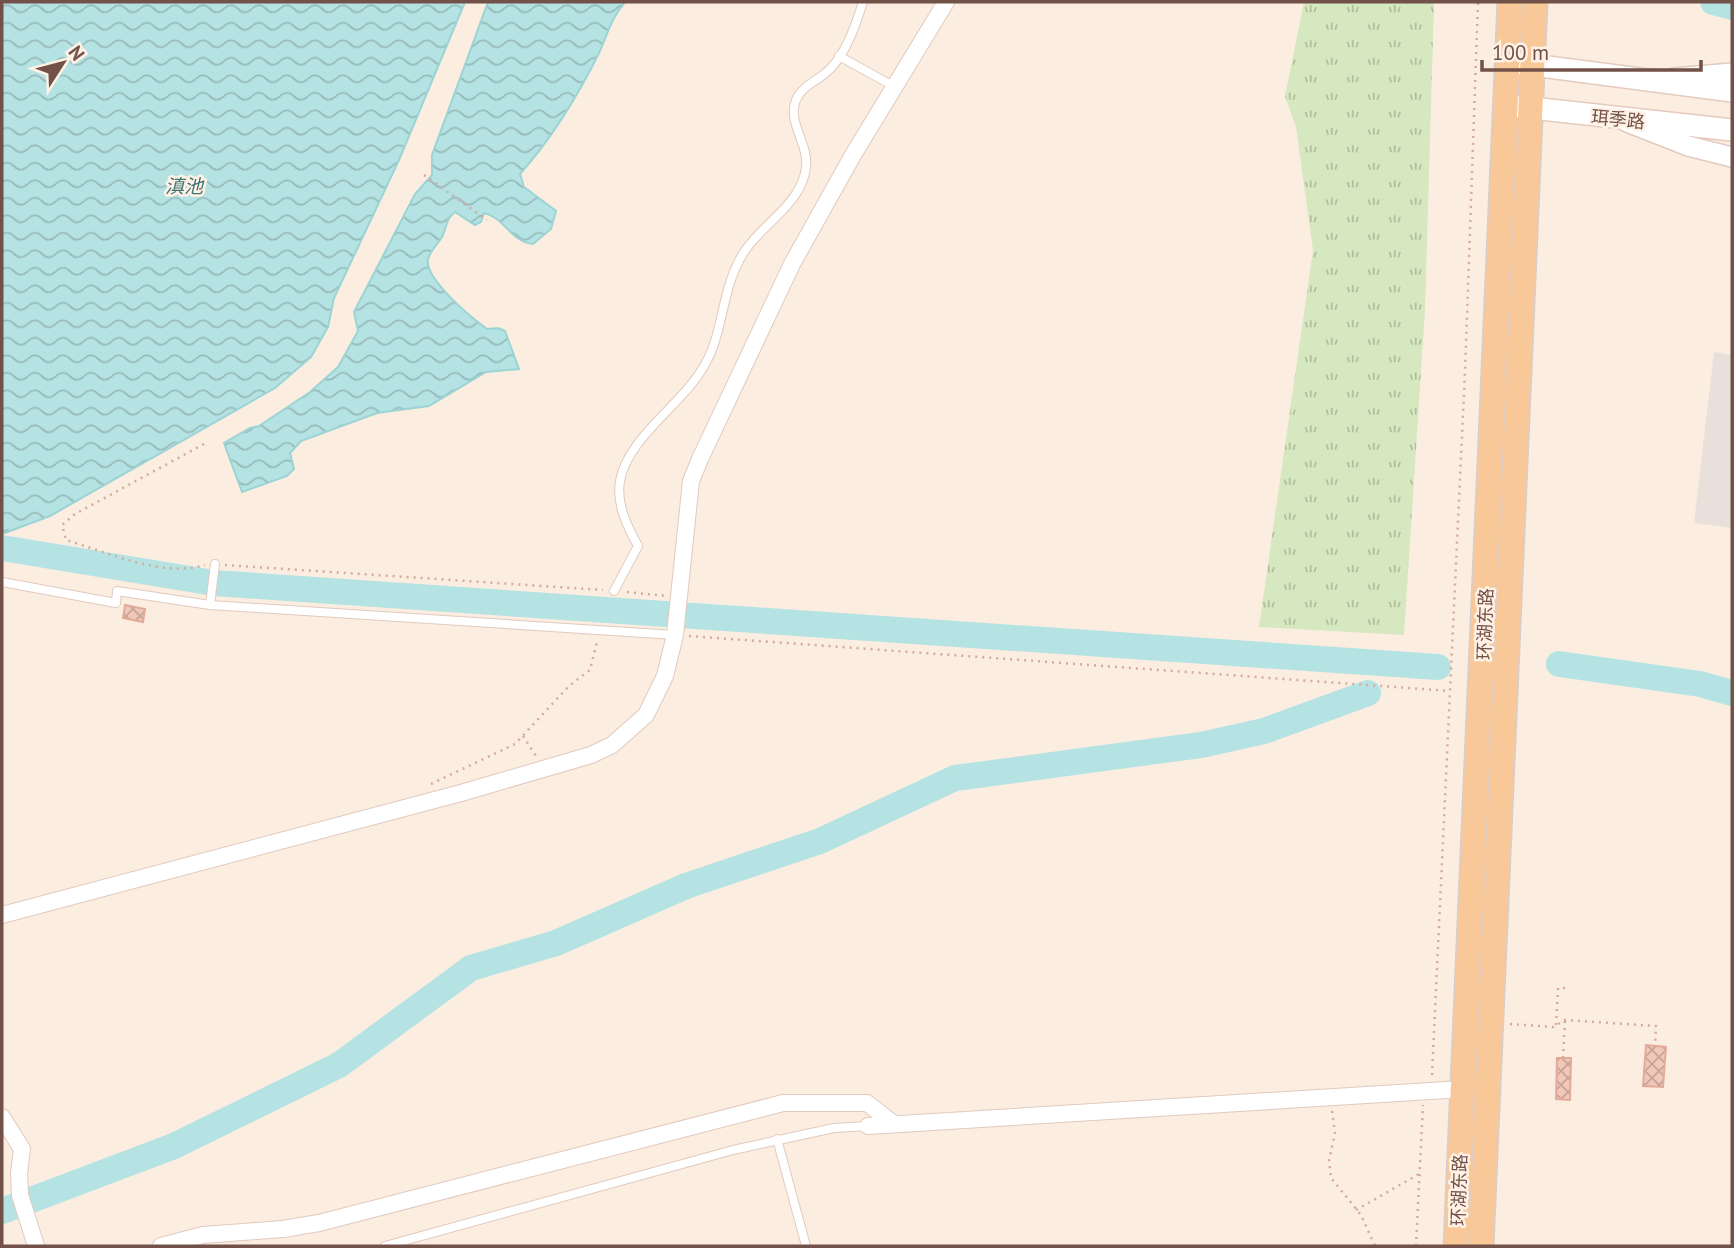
<svg xmlns="http://www.w3.org/2000/svg" width="1734" height="1248" viewBox="0 0 1734 1248" font-family="'PT Sans','Noto Sans SC',sans-serif">
<style>
.industrial{fill:#eae0db}
.grass{fill:url(#grass-tufts)}
.water{fill:url(#water-waves);stroke:#9cd4d5;stroke-width:2}
.lines{fill:none;stroke-linecap:round;stroke-linejoin:round}
.river{stroke:#b5e3e4;stroke-width:26}
.building{fill:url(#building-cross-hatch);stroke:#e2ab99;stroke-width:2}
.service-casing{stroke:#e1cabf;stroke-width:10}
.minor-casing{stroke:#e1cabf;stroke-width:18}
.tertiary-casing{stroke:#e1cabf;stroke-width:22}
.secondary-casing{stroke:#e6cabc;stroke-width:24}
.primary-casing{stroke:#d7cecc;stroke-width:27}
.path{stroke:#d4aa9c;stroke-width:2.5;stroke-dasharray:2 5;stroke-linecap:butt}
.service{stroke:#fff;stroke-width:8}
.minor{stroke:#fff;stroke-width:16}
.tertiary{stroke:#fff;stroke-width:19}
.secondary{stroke:#fff;stroke-width:21}
.primary{stroke:#f9c899;stroke-width:24}
.labels{text-anchor:middle;dominant-baseline:central;stroke-width:5;stroke-linejoin:round;paint-order:stroke}
.street-label{font-size:18px;fill:#715148;stroke:#fff1e5}
.water-label{font-size:19px;font-style:italic;fill:#3c7576;stroke:#fff1e5}
</style>
<defs>
<pattern id="grass-tufts" width="24" height="20" patternUnits="userSpaceOnUse" patternTransform="scale(1.75)"><rect width="24" height="20" fill="#d5e8bf"/><path d="M3 7l-1-3M5 7V3M7 7l1-3M15 17l-1-3M17 17v-4M19 17l1-3" fill="none" stroke="#b1be9d"/></pattern>
<pattern id="water-waves" width="16" height="10" patternUnits="userSpaceOnUse" patternTransform="scale(1.75)"><rect width="16" height="10" fill="#b5e3e4"/><path d="M0 5q4-4 8 0t8 0" fill="none" stroke="#98babb"/></pattern>
<pattern id="building-cross-hatch" width="8" height="8" patternUnits="userSpaceOnUse" patternTransform="scale(1.75)"><rect width="8" height="8" fill="#f0c7b8"/><path d="M0 0l8 8M0 8l8-8" fill="none" stroke="#c7a498"/></pattern>
</defs>
<rect width="100%" height="100%" fill="#fbede0"/>
<path class="industrial" d="M1714,352L1732,355V528L1694,523Z"/>
<path class="grass" d="M1304,2H1434L1425,309L1404,635L1259,627L1313,250L1296,127L1285,96Z"/>
<g class="water">
<path d="M2,2H465L399,160L334,298L328,327L311,357L275,388L50,516L2,534Z"/>
<path d="M488,2H625C611,18 607,36 598,55C576,99 552,138 520,174L524,187L556,211L551,229L533,244C511,242 504,217 484,213L481,222L475,225L455,212C446,219 447,226 443,235C439,243 430,251 428,259C424,279 472,318 487,329L498,328L505,331L519,369L486,372L429,406L377,413L301,441L290,453L294,469L287,476L242,492L224,443L250,428L259,426L310,392L338,367L358,331L354,312L415,194L432,175V155Z"/>
</g>
<g class="lines">
<g class="river">
<path d="M1713,2L1732,7"/>
<path d="M2,548L214,583L1438,667"/>
<path d="M1559,664L1700,684L1732,693"/>
<path d="M2,1211L174,1146L339,1065L471,968L556,943L686,886L820,841L955,778L1201,745L1264,731L1368,693"/>
</g>
</g>
<g class="building">
<path d="M125,605L145,609L143,622L123,618Z"/>
<path d="M1646,1045L1666,1047L1663,1087L1643,1086Z"/>
<path d="M1557,1058H1571L1570,1100L1556,1099Z"/>
</g>
<g class="lines">
<g class="service-casing">
<g id="service">
<path d="M839,56L895,87"/>
<path d="M2,582L116,603L117,591L210,605L675,635"/>
<path d="M614,591L638,546C627,526 616,504 620,481C627,438 683,404 704,366C725,331 720,290 744,252C762,224 802,204 806,167C809,144 787,123 796,100C802,85 820,80 831,68C847,51 856,24 863,2"/>
<path d="M210,605L215,564"/>
<path d="M777,1139L806,1246"/>
<path d="M385,1246L733,1150L834,1128L868,1126"/>
</g>
</g>
<g class="minor-casing">
<g id="minor">
<path d="M2,915L461,793L591,755L612,745L646,715L665,676L675,635L691,481L700,459L792,264L853,155L946,2"/>
<path d="M2,1117L22,1149L19,1174L20,1195L36,1246"/>
<path d="M868,1126L1463,1089"/>
<path d="M161,1246L203,1235L283,1229L319,1223L783,1103H867L894,1124"/>
</g>
</g>
<g class="tertiary-casing">
<g id="tertiary">
<path d="M1674,78L1732,73"/>
<path d="M1627,122L1688,146L1732,157"/>
</g>
</g>
<g class="secondary-casing">
<g id="secondary">
<path d="M1517,63L1732,91"/>
<path d="M1514,106L1732,130"/>
</g>
</g>
<g class="primary-casing">
<g id="primary">
<path d="M1456,1246L1510,2"/>
<path d="M1481,1246L1535,2"/>
</g>
</g>
<g class="path">
<path d="M424,175L487,220"/>
<path d="M204,444L75,514L62,525L66,540C107,552 163,578 205,565"/>
<path d="M225,565L603,590"/>
<path d="M627,592L666,596"/>
<path d="M689,636L1450,691"/>
<path d="M523,736L536,756"/>
<path d="M431,784L515,744L569,686L590,670L597,642"/>
<path d="M1510,1024L1553,1027L1565,1020L1656,1026L1655,1046"/>
<path d="M1556,1025L1558,988H1567"/>
<path d="M1563,1058L1565,1020"/>
<path d="M1432,1075L1465,372L1478,2"/>
<path d="M1332,1111L1335,1133L1329,1161L1331,1178L1361,1215L1375,1246"/>
<path d="M1356,1210L1419,1174"/>
<path d="M1416,1246L1423,1105"/>
</g>
<use href="#service" class="service"/>
<use href="#minor" class="minor"/>
<use href="#tertiary" class="tertiary"/>
<use href="#secondary" class="secondary"/>
<use href="#primary" class="primary"/>
</g>
<g class="labels">
<g class="street-label">
<text transform="translate(1618 119) rotate(6)">珥季路</text>
<text transform="translate(1485 624) rotate(-88)">环湖东路</text>
<text transform="translate(1459 1190) rotate(-88)">环湖东路</text>
</g>
<g class="water-label">
<text x="184" y="186">滇池</text>
</g>
</g>
<rect width="1734" height="1248" fill="none" stroke="#715148" stroke-width="7"/>
<g transform="translate(63 63) rotate(54)" stroke="#fff1e5" stroke-width="5" paint-order="stroke">
<path d="M0-5L12 26L0 18L-12 26Z" fill="#715148"/>
<text y="-10" font-size="19" font-weight="bold" text-anchor="middle" fill="#715148">N</text>
</g>
<path d="M1482 60v10h219v-10" fill="none" stroke="#715148" stroke-width="3.5"/>
<text x="1492" y="60" font-size="21" fill="#715148" stroke="#fff1e5" stroke-width="5" paint-order="stroke">100 m</text>
</svg>
